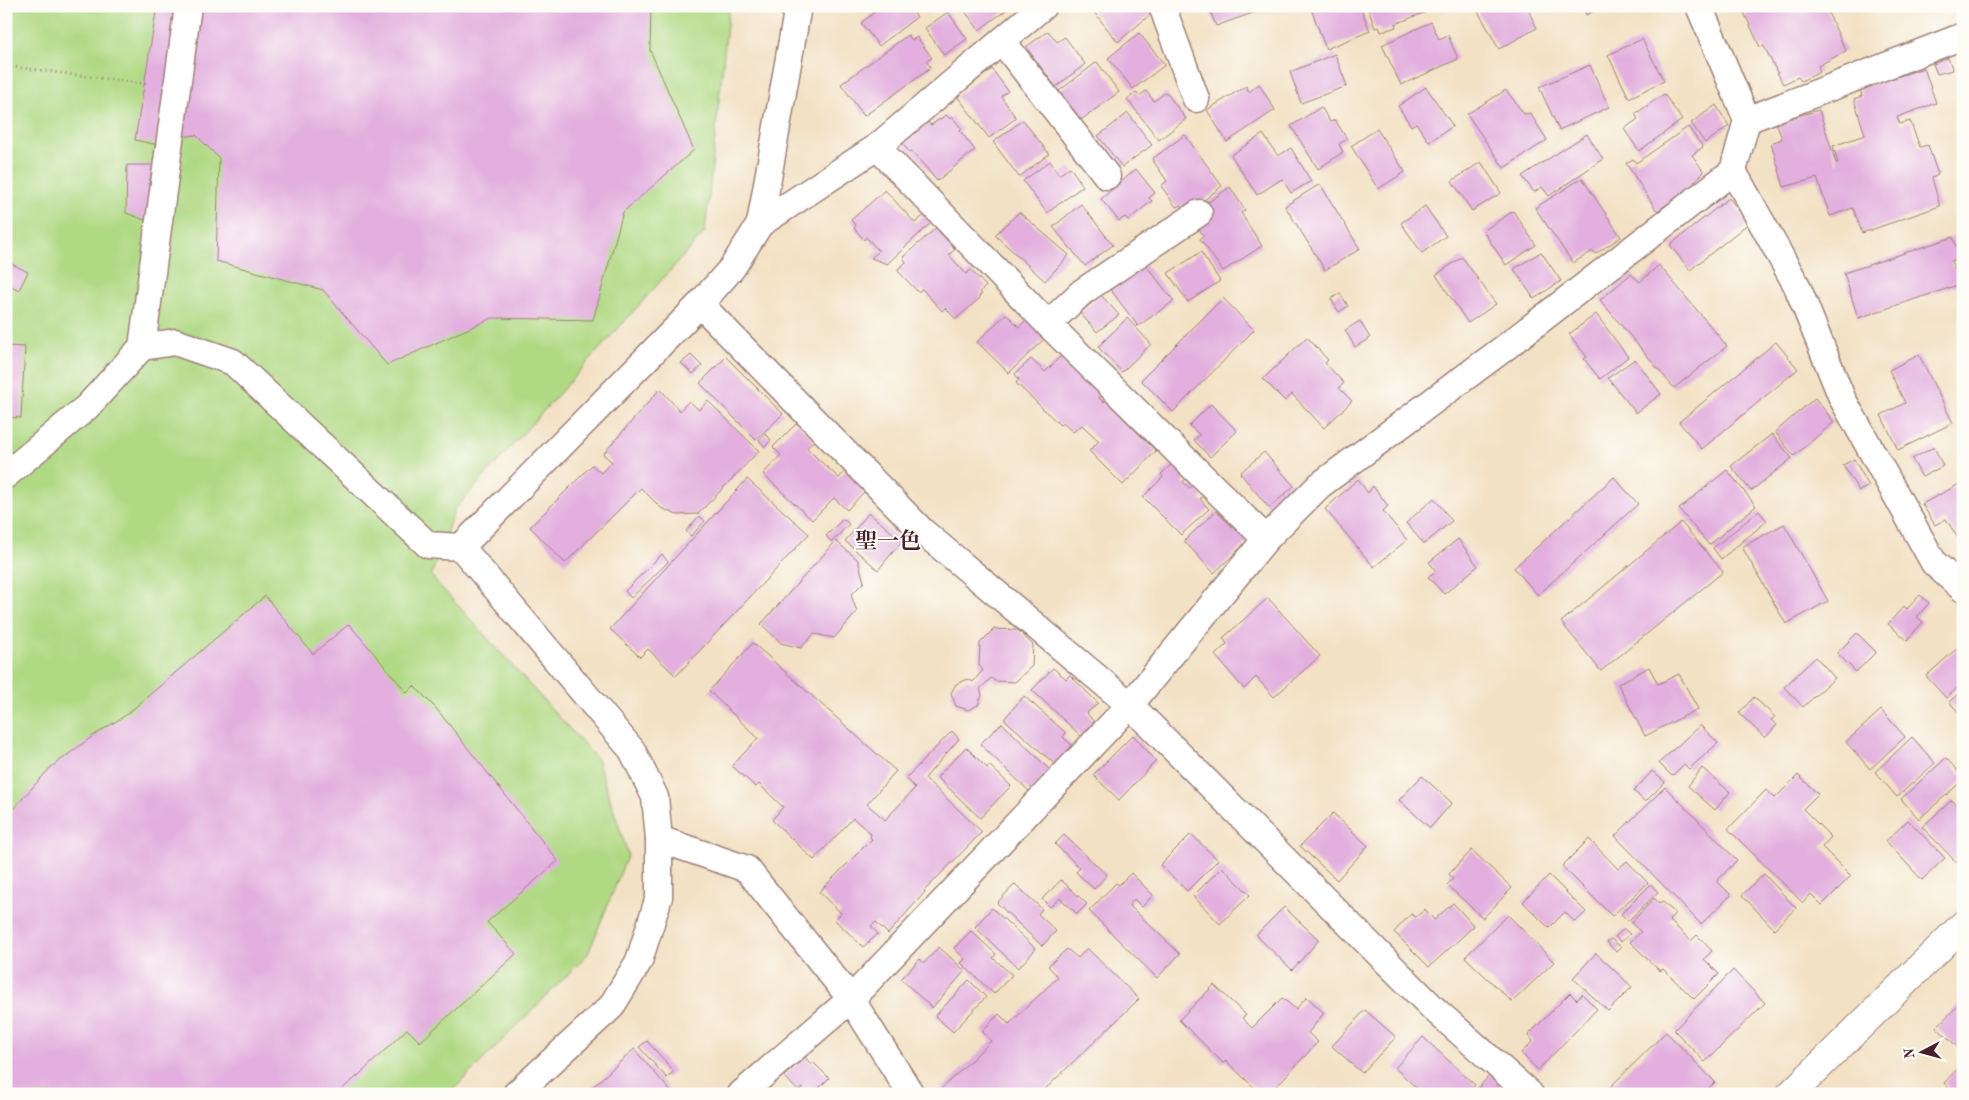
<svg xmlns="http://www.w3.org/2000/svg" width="1969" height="1100" viewBox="0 0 1969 1100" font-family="'Old Standard TT','Noto Serif JP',serif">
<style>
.green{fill:#b0d984;stroke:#7d7c58}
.building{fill:#e2afde}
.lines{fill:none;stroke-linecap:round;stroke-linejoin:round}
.street-casing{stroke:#9e8078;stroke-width:29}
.secondary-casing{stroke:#9e8078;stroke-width:30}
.path{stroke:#9e8078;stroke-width:3;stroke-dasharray:1 4;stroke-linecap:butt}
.street{stroke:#fff;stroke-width:26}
.secondary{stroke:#fff;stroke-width:28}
.labels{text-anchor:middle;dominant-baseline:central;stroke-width:4;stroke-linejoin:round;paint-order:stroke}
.quarter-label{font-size:22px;font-weight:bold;fill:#4a1f2b;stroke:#fdfcf7}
</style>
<rect width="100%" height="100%" fill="#fdfcf7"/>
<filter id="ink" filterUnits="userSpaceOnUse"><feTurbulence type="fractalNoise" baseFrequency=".02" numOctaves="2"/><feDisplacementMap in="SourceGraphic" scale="10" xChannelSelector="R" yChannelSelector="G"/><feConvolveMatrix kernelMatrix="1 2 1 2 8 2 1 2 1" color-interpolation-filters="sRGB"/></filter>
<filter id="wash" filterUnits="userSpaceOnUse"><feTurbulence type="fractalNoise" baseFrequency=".0096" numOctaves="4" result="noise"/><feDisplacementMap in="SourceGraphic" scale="20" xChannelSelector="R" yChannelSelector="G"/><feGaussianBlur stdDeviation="1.12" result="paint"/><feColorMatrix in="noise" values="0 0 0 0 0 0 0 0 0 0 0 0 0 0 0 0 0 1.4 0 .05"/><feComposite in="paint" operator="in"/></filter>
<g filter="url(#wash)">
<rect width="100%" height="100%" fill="#f2e1c4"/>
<path class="green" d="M6,6H729L705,232L454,510L431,576L597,759L628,854L588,954L449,1094H6Z"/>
<g id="blocks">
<g class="building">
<path d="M157,6H651L650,50L694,150L623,212L593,320L492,318L387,365L323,290L216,261L219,158L196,135L170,138L168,147L135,140Z"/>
<path d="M882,6H908L917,17L879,46L861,23Z"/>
<path d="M961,6H1008L1009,8L979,30Z"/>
<path d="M1089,6H1147L1152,13L1118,42Z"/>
<path d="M1208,6H1259L1261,10L1216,26Z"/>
<path d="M1310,6H1360L1370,31L1326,49Z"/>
<path d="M1367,6H1424L1426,12L1395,24L1396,27L1381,32L1379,27L1375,28Z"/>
<path d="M1475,6H1532L1534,9L1529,12L1537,28L1499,49Z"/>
<path d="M1583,6H1605L1586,15Z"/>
<path d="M1741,6H1825L1846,51L1818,66L1820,72L1801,81L1798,77L1783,84L1764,46L1760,47Z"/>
<path d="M948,12L967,39L944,55L925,28Z"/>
<path d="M1431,22L1439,39L1448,35L1458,59L1401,85L1382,45Z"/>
<path d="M1048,31L1057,42L1065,37L1085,64L1056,87L1026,47Z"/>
<path d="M1139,33L1165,65L1133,89L1108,58Z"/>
<path d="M908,35L912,40L917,37L932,58L926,61L931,68L864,116L841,84Z"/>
<path d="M1642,39L1664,81L1629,98L1608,55Z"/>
<path d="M1335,54L1347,86L1301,103L1290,72Z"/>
<path d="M1948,58L1953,70L1937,74L1933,64Z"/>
<path d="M1097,62L1119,92L1081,120L1059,91Z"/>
<path d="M1590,65L1609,107L1559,130L1539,87Z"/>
<path d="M1924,68L1936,103L1897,117L1900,124L1910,121L1920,147L1928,145L1938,175L1932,178L1940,206L1862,233L1853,208L1830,216L1817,178L1784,187L1771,143L1782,139L1776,122L1819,110L1836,163H1838L1833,146L1865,135L1854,99L1862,96L1860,89Z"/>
<path d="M992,69L1008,91L1001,96L1016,118L989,138L957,96Z"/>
<path d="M1259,84L1275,110L1227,142L1207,110L1246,86L1249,92Z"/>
<path d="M1426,87L1453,126L1429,142L1416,123L1411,126L1398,106Z"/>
<path d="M1506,90L1524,114L1530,113L1547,140L1504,168L1467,114Z"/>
<path d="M1146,91L1154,101L1166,92L1186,119L1159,140L1127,99L1136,92L1139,96Z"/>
<path d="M1664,94L1682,120L1639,151L1624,129L1638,119L1635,114Z"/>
<path d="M1716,105L1729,126L1705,143L1691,123Z"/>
<path d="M1321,107L1330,122L1335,120L1347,139L1339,144L1343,152L1318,169L1291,126Z"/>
<path d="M1128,113L1152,145L1122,167L1098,136Z"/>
<path d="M946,115L950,119L952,117L962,129L960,131L975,150L937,181L912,151L909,152L902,142L928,122L931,125Z"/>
<path d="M1023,120L1049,154L1019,177L993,142Z"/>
<path d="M1688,127L1703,147L1692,155L1704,172L1694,182L1696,184L1657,211L1626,163L1633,159L1636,163Z"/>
<path d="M1377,129L1405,172L1378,189L1351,146Z"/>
<path d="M1263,134L1278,156L1291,148L1311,181L1291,193L1282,179L1257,195L1231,155Z"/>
<path d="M1587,134L1603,159L1549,196L1542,187L1534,192L1522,176Z"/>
<path d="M1185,135L1222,186L1188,213L1181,205L1176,207L1161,186L1167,181L1152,159Z"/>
<path d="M1050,161L1059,175L1070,167L1083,186L1047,213L1023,181Z"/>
<path d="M1481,162L1501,193L1472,211L1452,181Z"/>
<path d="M127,165H153L149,184L158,186L159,210L145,220L126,213Z"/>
<path d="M1136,169L1155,193L1149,198L1152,201L1128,220L1125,217L1119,221L1101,199Z"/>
<path d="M1582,178L1621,237L1595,254L1593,251L1573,263L1535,208Z"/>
<path d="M1320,184L1360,249L1325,270L1285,206Z"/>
<path d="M1230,187L1245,210L1241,213L1262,246L1223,271L1200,239L1203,235L1195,223L1203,206Z"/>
<path d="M885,190L915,223L927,213L934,220L887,264L871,258L879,251L866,237L864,240L854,228L856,226L851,220Z"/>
<path d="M1729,198L1749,223L1690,270L1670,245Z"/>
<path d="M1081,204L1113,245L1085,266L1053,227Z"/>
<path d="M1425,206L1446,236L1422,253L1401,223Z"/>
<path d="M1513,211L1536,245L1506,265L1483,231Z"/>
<path d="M1019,212L1069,255L1045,281L995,235Z"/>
<path d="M936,228L955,249L949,255L966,274L971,270L986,286L980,292L982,294L979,296L980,298L956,319L945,308L942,311L922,289L918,292L897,270L906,262L903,257Z"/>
<path d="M1953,237L1960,259L1951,261L1961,284L1858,318L1844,273Z"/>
<path d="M1201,252L1220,281L1188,302L1168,273Z"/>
<path d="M1541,252L1561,281L1534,299L1514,269Z"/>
<path d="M1462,257L1496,304L1468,323L1436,275Z"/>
<path d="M6,261L28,272L19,290L6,283Z"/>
<path d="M1145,264L1174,301L1138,326L1110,289Z"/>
<path d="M1659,265L1727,346L1674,388L1600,300L1631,274L1640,282Z"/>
<path d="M1340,293L1348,306L1339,312L1331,299Z"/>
<path d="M1101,295L1119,315L1097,332L1080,313Z"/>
<path d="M1223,298L1254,330L1173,412L1141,380Z"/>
<path d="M1006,314L1019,327L1029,317L1047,336L1009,373L977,342Z"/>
<path d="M1596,314L1628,357L1600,379L1584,359L1587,357L1569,334Z"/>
<path d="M1127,318L1151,344L1122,372L1098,347Z"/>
<path d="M1360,321L1370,338L1355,347L1345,330Z"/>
<path d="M1307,337L1328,360L1325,363L1344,383L1339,388L1352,401L1324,428L1292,394L1285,401L1263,379Z"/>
<path d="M1776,342L1798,369L1702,449L1679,422Z"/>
<path d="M6,346L25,347L21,418L6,417Z"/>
<path d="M691,355L702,366L693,374L681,363Z"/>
<path d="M1919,355L1953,423L1898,450L1881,415L1905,403L1889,370Z"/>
<path d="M1061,356L1101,395L1099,398L1104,402L1105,400L1156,451L1123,485L1089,451L1099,441L1082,425L1073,432L1063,423L1060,425L1016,383L1019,379L1015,374L1031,359L1045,372Z"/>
<path d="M726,357L783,414L756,440L700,383Z"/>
<path d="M1635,359L1661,394L1636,413L1608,378Z"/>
<path d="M660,389L680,411L689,401L699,410L708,401L759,451L698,514L677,515L661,508L641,488L565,563L530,527L592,465L601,473L612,462L603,454Z"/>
<path d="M1815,398L1834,422L1794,456L1775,432Z"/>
<path d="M1211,404L1237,431L1210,457L1194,440L1200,435L1189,426Z"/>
<path d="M797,423L814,440L807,448L818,459L839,478L846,470L867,489L847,510L834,498L812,520L763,474L781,455L773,447Z"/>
<path d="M766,434L771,440L765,447L759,440Z"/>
<path d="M1772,434L1792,458L1751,491L1731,466Z"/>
<path d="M1934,447L1943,466L1922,477L1912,459Z"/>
<path d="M1264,452L1294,486L1269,508L1240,473Z"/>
<path d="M1854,459L1869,486L1859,491L1843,465Z"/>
<path d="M1173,463L1187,477L1183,482L1189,488L1196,483L1207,493L1200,499L1209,509L1181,535L1143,497L1163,477L1161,474Z"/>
<path d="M1727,470L1756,506L1709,545L1679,509Z"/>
<path d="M1614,477L1638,504L1538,595L1514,568Z"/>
<path d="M747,479L809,534L676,676L648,649L640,657L610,629Z"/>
<path d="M1358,479L1368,493L1373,486L1388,506L1383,511L1407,540L1374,567L1325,509Z"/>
<path d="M1963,482V542L1961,543L1946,519L1935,525L1922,504Z"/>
<path d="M1434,498L1452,521L1424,544L1406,523Z"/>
<path d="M1216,511L1237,531L1239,529L1249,540L1214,573L1184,541Z"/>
<path d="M1759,511L1767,521L1721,559L1713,548Z"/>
<path d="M869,513L902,541L878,570L845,541Z"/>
<path d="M699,516L705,521L691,536L686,531Z"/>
<path d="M843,519L849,524L832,542L826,536Z"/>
<path d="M1681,522L1723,572L1601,671L1561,622Z"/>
<path d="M1784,524L1828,601L1786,624L1742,547Z"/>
<path d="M1458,539L1478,566L1444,594L1428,577L1436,571L1429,562Z"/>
<path d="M836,541L858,560L864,582L851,595L857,612L834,638L814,634L801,648L781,643L761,624Z"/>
<path d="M662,554L668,562L631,598L625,591Z"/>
<path d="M1920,595L1929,603L1917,617L1923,622L1907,640L1888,624L1904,606L1907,609Z"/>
<path d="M265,596L313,654L349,624L407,693L414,686L435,707L558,861L487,922L516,954L420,1042L407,1029L359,1075L336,1094H6V817L50,768L93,736L126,715Z"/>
<path d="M1268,598L1320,656L1274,697L1256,677L1244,689L1215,655L1227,644L1223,638Z"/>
<path d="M994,629L1018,630L1033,645L1032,666L1015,682L995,681L991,678L980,689L982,695L978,705L968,710L956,706L951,693L956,684L968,679L973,682L983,670L979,665L980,643Z"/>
<path d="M1857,633L1876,652L1856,672L1837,653Z"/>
<path d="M753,643L896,771L867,804L885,820L915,788L906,778L952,731L959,739L925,778L982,832L924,891L925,892L888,934L876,922L871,926L878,934L863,947L835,920L841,913L819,892L872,839L870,837L871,834L853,818L814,860L772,820L783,807L759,784L756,787L732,766L758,738L709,691Z"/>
<path d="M1963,643V683L1946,698L1926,676Z"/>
<path d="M1816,657L1835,678L1803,707L1784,687Z"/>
<path d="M1649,667L1658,684L1679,674L1698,709L1645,736L1618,684Z"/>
<path d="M1053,668L1066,679L1070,675L1098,703L1087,713L1094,722L1081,736L1032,690Z"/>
<path d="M1963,689V717L1949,702Z"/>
<path d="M1024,696L1066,733L1063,737L1076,749L1058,767L1004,719Z"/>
<path d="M1754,697L1775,717L1771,720L1777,725L1765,738L1739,713Z"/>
<path d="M1881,710L1905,737L1870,769L1846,742Z"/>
<path d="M1002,723L1050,770L1030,792L980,744Z"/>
<path d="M1700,725L1718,743L1689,769L1684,764L1672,776L1659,763Z"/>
<path d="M1133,735L1156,761L1119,800L1093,775Z"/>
<path d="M1912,737L1935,763L1897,797L1875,772Z"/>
<path d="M966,747L987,768L989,765L1011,786L980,818L937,777Z"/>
<path d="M1946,758L1963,777V780L1919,819L1901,799Z"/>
<path d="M1702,768L1730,792L1715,810L1688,786Z"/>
<path d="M1652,771L1665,782L1645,802L1634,791Z"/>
<path d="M1798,775L1818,794L1803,809L1831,837L1822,847L1851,876L1822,905L1811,894L1803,903L1728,829L1766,790L1775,798Z"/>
<path d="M1422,776L1452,803L1430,828L1399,800Z"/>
<path d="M1665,787L1737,860L1717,881L1731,895L1701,924L1615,836Z"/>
<path d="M1952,800L1963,812V857L1957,863L1922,827Z"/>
<path d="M1333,813L1368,846L1337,880L1300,846Z"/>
<path d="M1908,820L1945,858L1922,880L1886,841Z"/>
<path d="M1191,834L1218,860L1187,891L1160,865Z"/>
<path d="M1064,835L1107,875L1094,889L1076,872L1080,868L1055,844Z"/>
<path d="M1589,839L1618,869L1627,861L1648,883L1612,916L1562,866Z"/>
<path d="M1472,850L1512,888L1483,918L1447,885L1453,879L1449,874Z"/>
<path d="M1222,867L1250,895L1220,924L1193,896Z"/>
<path d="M1131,873L1153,895L1142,907L1134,899L1129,905L1180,954L1157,978L1089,911L1116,883L1119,885Z"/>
<path d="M1764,874L1796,908L1774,929L1742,895Z"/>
<path d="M1549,875L1586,912L1575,922L1565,912L1549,928L1523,902Z"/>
<path d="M1061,880L1087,904L1077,914L1060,898L1050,907L1042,899Z"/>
<path d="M1015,884L1042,909L1038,914L1056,931L1042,946L997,903Z"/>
<path d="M1651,884L1658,892L1628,921L1621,914Z"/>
<path d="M1654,898L1659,903L1662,901L1675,913L1669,920L1691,941L1697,935L1712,951L1704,959L1719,974L1694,999L1663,969L1660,971L1630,942L1641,932L1631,923Z"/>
<path d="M1453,903L1474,926L1429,967L1394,932L1411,914L1416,917L1425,909L1434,920Z"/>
<path d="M1284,907L1319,940L1292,970L1256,935Z"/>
<path d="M992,908L1036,949L1018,968L975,927Z"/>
<path d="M1508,915L1554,962L1512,1002L1465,957Z"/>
<path d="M1624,929L1630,934L1621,942L1615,937Z"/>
<path d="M971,931L996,954L993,958L1012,975L994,994L961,963L965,959L954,948Z"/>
<path d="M1611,939L1621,947L1616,952L1607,942Z"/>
<path d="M939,947L965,971L932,1008L901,979L920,959L924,963Z"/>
<path d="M1087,948L1139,999L1040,1094H936L991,1041L982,1031L999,1014L1009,1024L1058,977L1048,966L1067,949L1078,958Z"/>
<path d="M1596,953L1632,987L1608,1011L1573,978Z"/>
<path d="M1733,970L1765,1003L1705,1062L1674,1030Z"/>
<path d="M969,980L986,997L953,1032L935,1016Z"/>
<path d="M1214,985L1246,1015L1242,1018L1252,1028L1282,998L1296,1009L1307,997L1324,1013L1308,1033L1318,1042L1269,1094H1261L1226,1061L1223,1063L1179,1020Z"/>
<path d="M1570,993L1577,1000L1582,994L1597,1009L1538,1070L1521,1053L1533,1041L1528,1035Z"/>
<path d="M1963,1001V1052L1936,1027Z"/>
<path d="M1365,1010L1396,1037L1362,1073L1332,1046Z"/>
<path d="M1666,1032L1715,1082L1703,1094H1603Z"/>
<path d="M1423,1037L1475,1085L1467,1094H1423L1395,1068Z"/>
<path d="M647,1041L674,1071L667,1078L639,1047Z"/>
<path d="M634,1049L673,1094H585Z"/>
<path d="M805,1057L811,1065L813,1062L829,1078L813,1094H807L802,1088L798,1091L784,1076Z"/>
<path d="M1963,1063V1094H1954L1944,1083Z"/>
<path d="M1491,1074L1501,1083L1491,1094H1480L1476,1090Z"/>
</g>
</g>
</g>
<g filter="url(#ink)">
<use href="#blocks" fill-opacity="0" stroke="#9e8078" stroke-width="1"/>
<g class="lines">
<g class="street-casing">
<g id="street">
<path d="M1162,6L1196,99"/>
<path d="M1002,41L1107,176"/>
<path d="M1747,120L1963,36"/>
<path d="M877,147L1048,324L1266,539"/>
<path d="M1733,171L1797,286L1842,398L1934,563L1963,589"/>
<path d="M760,224L877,147L1043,6"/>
<path d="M700,304L922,531L1130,705L1435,1010L1530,1094"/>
<path d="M1048,324L1082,292L1199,213"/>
<path d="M142,347L175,342L233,362L428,545L461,547"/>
<path d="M6,475L87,407L142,347L188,6"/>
<path d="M659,839L747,869L851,999L911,1094"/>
<path d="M516,1094L611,1007L639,961L659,897V839L655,797L632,750L461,547L700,304L732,268L760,224L798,6"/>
<path d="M741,1094L851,999L1130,705L1266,539L1320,485L1503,349L1733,171L1747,120L1699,6"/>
</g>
</g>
<g class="secondary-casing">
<path id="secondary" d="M1791,1094L1963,925"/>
</g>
<path class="path" d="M6,66L147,84"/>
<use href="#street" class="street"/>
<use href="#secondary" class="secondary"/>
</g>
</g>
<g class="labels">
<g class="quarter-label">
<text x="888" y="542">聖一色</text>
</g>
</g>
<rect width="1969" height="1100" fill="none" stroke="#fdfcf7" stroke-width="25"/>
<g transform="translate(1922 1052) rotate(264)" stroke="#fdfcf7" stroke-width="4" paint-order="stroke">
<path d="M0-4L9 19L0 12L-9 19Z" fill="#4a1f2b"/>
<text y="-8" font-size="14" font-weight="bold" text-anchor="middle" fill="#4a1f2b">N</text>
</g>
</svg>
